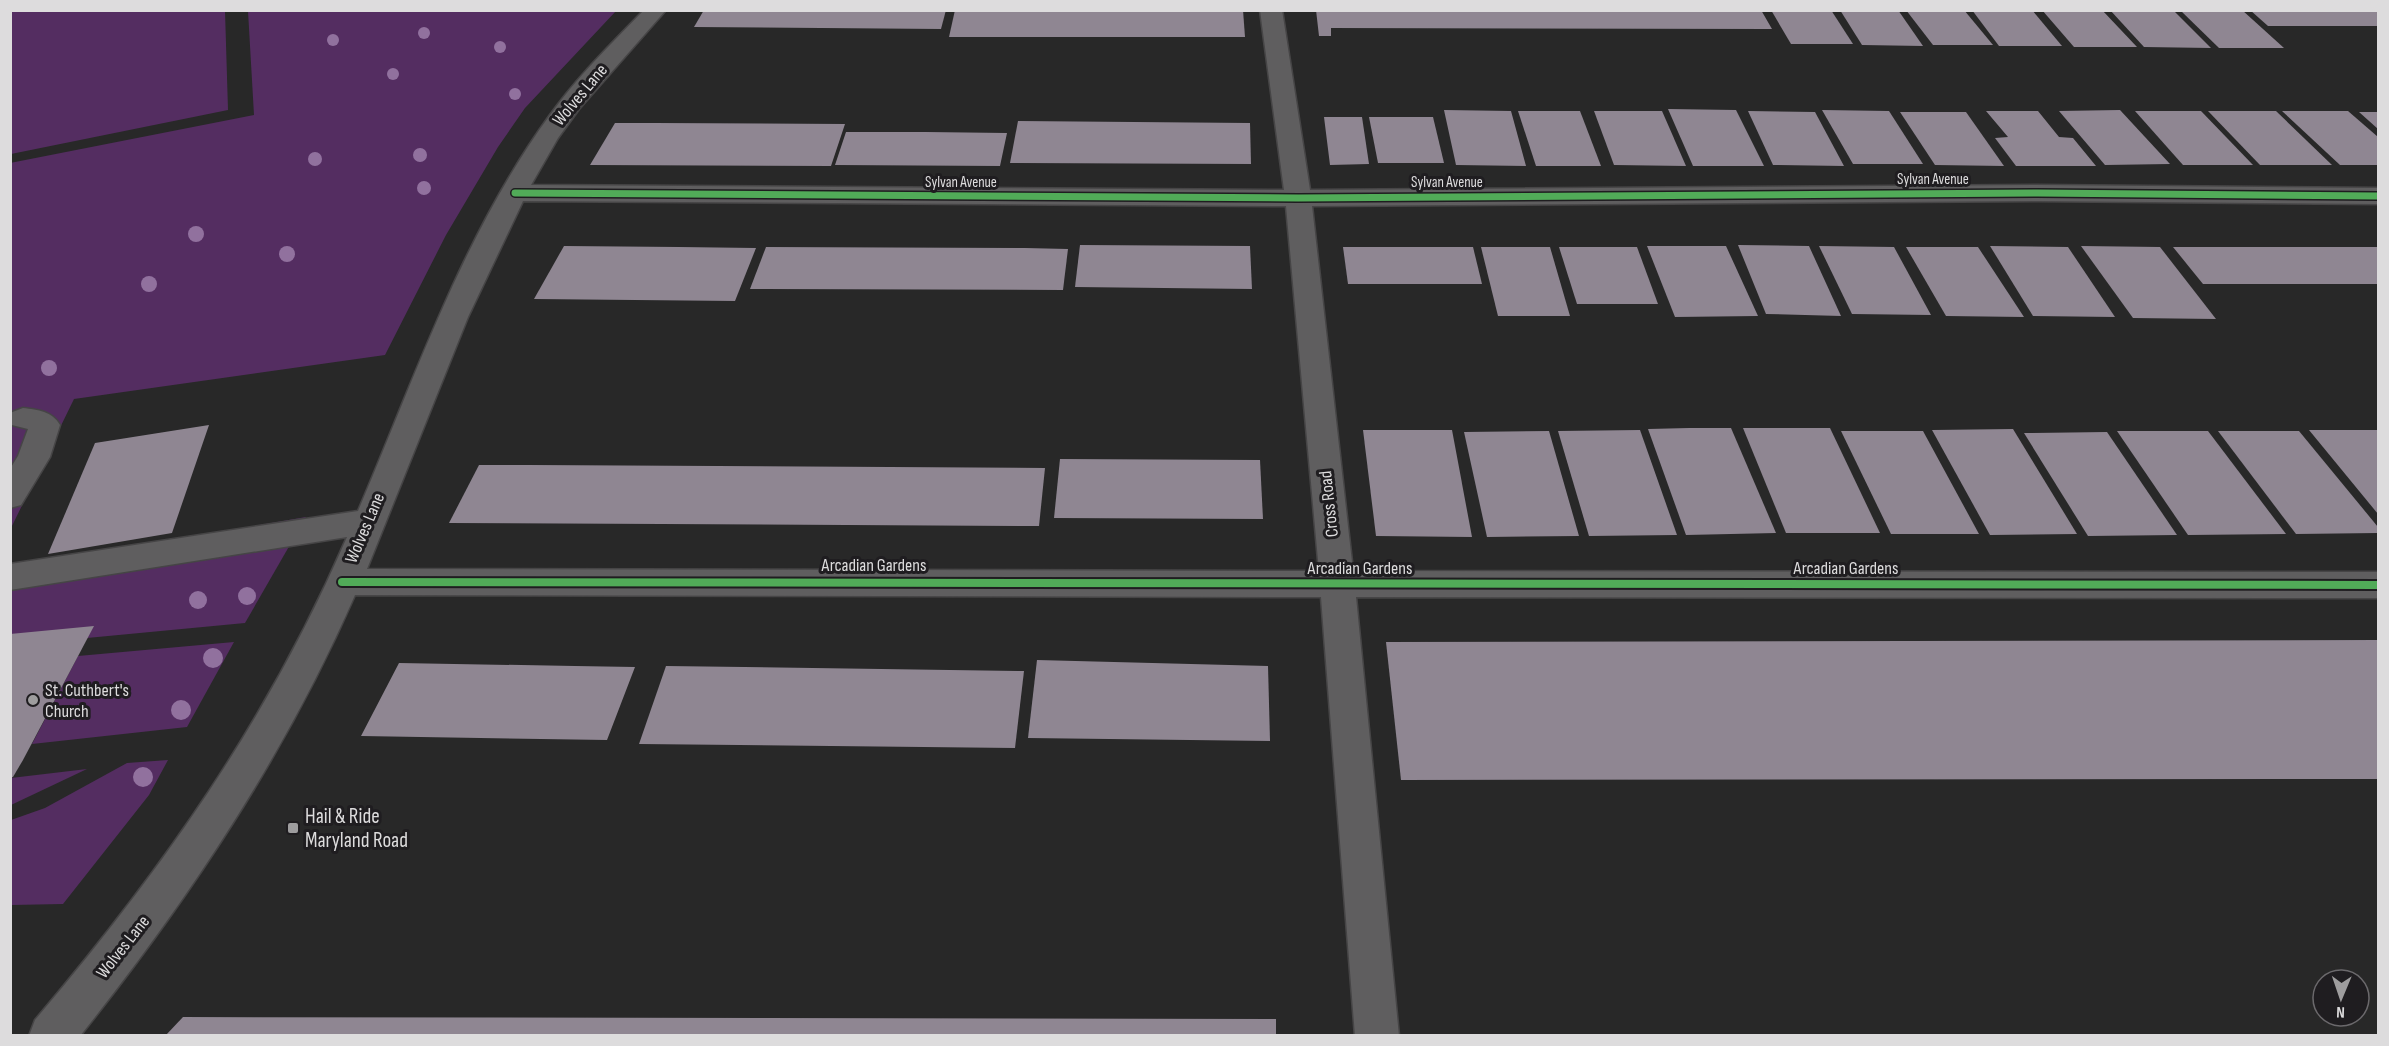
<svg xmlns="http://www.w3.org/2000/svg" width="2389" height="1046" viewBox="0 0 2389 1046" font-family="'Sofia Sans Condensed',sans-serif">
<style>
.green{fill:#542d61}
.building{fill:#8f8692}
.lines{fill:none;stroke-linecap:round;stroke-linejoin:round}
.minor-casing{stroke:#464546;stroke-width:3}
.minor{fill:#5f5e5f;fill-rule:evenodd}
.cycleway-far1-casing{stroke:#1f1d20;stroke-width:10}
.cycleway-casing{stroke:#1f1d20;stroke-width:12}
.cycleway-far1{stroke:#51ab58;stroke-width:7}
.cycleway{stroke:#51ab58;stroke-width:8}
.tree{fill:#91719e}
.poi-dot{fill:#9e9d9e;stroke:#1f1d20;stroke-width:2}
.labels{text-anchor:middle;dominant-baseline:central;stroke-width:6;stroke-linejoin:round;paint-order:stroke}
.far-street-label{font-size:15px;fill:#dddcdd;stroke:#1f1d20}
.street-label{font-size:18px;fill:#dddcdd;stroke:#1f1d20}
.poi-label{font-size:18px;fill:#dddcdd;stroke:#1f1d20;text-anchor:start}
.near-poi-label{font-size:21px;fill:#dddcdd;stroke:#1f1d20;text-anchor:start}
</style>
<rect width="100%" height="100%" fill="#282828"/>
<g class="green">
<path d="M11,10L225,11L228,110L11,154Z"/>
<path d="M248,11H616L525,108L498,147L446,235L385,355L74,399L11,528L10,163L254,115Z"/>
<path d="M306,517L245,623L87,638L11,634V568Z"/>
<path d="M234,642L187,727L32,744L78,656Z"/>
<path d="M168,760L149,795L63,904L11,905V820L45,808L127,763Z"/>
<path d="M87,769L11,805V778Z"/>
</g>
<g class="building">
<path d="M704,10H946L941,29L694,27Z"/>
<path d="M955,10H1243L1245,37H949Z"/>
<path d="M1316,10H1761L1772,29L1331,28V36H1319Z"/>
<path d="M1771,10H1831L1853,44H1791Z"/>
<path d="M1840,10H1898L1923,46L1862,45Z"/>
<path d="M1906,10H1964L1993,45H1933Z"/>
<path d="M1972,10H2032L2062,46H1999Z"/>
<path d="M2042,10H2102L2137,47H2074Z"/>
<path d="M2110,10H2173L2211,48L2144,47Z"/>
<path d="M2180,10H2242L2284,48H2219Z"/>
<path d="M2250,10H2378V26H2268Z"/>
<path d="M1668,109L1736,110L1764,166H1693Z"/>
<path d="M1444,110L1511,111L1526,166L1456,165Z"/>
<path d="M1822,110L1889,111L1923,164H1853Z"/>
<path d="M2120,110L2170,164L2105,165L2059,111Z"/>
<path d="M1518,111H1580L1601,166H1536Z"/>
<path d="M1594,111H1662L1686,166L1614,165Z"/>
<path d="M1748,111L1815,112L1844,166L1773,165Z"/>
<path d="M1986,111H2038L2059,137L2073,138L2096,166H2016L1995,138L2008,137Z"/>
<path d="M2135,111H2201L2253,165H2183Z"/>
<path d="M2208,111H2276L2332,165H2260Z"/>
<path d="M2282,111H2348L2378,137V165H2340Z"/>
<path d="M1900,112H1966L2004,166L1935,165Z"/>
<path d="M2359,112H2378V129Z"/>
<path d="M1324,117H1362L1369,164L1330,165Z"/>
<path d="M1369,117H1433L1444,163H1378Z"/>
<path d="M1018,121L1250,123L1251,164L1010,163Z"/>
<path d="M615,123H653L845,124L831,166L590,165Z"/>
<path d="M846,132H926L1007,133L1000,166L835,165Z"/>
<path d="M1080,245L1250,246L1252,289L1075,287Z"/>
<path d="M1738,245L1809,246L1841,316L1766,314Z"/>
<path d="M564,246L679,247L756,248L735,301L534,299Z"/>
<path d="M1647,246H1726L1758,316L1675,317Z"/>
<path d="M1819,246L1894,247L1931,315L1852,314Z"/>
<path d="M1990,246L2068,247L2115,317L2033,316Z"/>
<path d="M2081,246L2160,247L2216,319L2133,318Z"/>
<path d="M766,247L1025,248L1068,249L1063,290L750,289Z"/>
<path d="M1343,247H1473L1482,284H1348Z"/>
<path d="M1481,247H1550L1570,316H1498Z"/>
<path d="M1559,247H1637L1658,304H1577Z"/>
<path d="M1906,247H1978L2024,317L1946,316Z"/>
<path d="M2173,247H2378V284H2203Z"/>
<path d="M209,425L172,533L48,554L95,443Z"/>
<path d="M1689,428H1731L1776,533L1686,535L1648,429Z"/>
<path d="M1743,428H1830L1880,533H1786Z"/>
<path d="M2013,429L2077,534L1990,535L1932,430Z"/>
<path d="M1363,430H1452L1472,537L1376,536Z"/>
<path d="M1640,430L1677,535L1589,536L1558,431Z"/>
<path d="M2309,430H2378V514Z"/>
<path d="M1549,431L1579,536L1487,537L1464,432Z"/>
<path d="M1841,431H1923L1979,534H1891Z"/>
<path d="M2117,431H2208L2286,534L2188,535Z"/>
<path d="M2218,431H2299L2378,527V533L2296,534Z"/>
<path d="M2107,432L2177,535L2088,536L2024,433Z"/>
<path d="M1060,459L1260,460L1263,519L1054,518Z"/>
<path d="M479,465H531L1045,468L1039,526L449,523Z"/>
<path d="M94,626L23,760L13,777L10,778V634Z"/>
<path d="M2378,640V779L1401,780L1386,642Z"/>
<path d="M1037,660L1268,666L1270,741L1028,738Z"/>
<path d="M399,663L575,666L635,667L607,740L361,736Z"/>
<path d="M666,666L1024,671L1015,748L639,744Z"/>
<path d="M183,1017L1276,1019V1035H166Z"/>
</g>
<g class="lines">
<g class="minor-casing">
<g id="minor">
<path d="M644,10H666L579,109L558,138L531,185L1284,190L1260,10H1282L1310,190L2038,185L2378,188V204L2038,201L1312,206L1353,571L2378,572V598L1356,597L1399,1036H1355L1321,597L355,595C285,755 189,899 80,1036H29L35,1020C164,868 268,720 347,537L10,590V564L358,511C415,378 463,234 550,115C577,77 611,44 644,10ZM523,201L1286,206L1319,571L367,569L468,317Z"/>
<path d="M23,408C38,410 52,411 60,425L50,457L21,505L10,508V469L18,456L28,429L12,425L10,413Z"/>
</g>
</g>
<use href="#minor" class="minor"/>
<g class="cycleway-far1-casing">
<path id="cycleway-far1" d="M515,193L1298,198L2038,193L2378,196"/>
</g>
<g class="cycleway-casing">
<path id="cycleway" d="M342,582L2378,585"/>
</g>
<use href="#cycleway-far1" class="cycleway-far1"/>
<use href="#cycleway" class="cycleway"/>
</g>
<g class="tree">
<circle cx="424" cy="33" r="6"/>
<circle cx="333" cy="40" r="6"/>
<circle cx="500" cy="47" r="6"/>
<circle cx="393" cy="74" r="6"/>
<circle cx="515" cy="94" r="6"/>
<circle cx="420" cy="155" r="7"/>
<circle cx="315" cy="159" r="7"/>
<circle cx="424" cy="188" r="7"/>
<circle cx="196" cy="234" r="8"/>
<circle cx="287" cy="254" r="8"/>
<circle cx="149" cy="284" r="8"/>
<circle cx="49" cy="368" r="8"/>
<circle cx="247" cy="596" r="9"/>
<circle cx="198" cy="600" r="9"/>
<circle cx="213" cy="658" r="10"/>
<circle cx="181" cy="710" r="10"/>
<circle cx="143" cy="777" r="10"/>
</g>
<g class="poi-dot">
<circle cx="33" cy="700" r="6"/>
<rect x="287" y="822" width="12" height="12" rx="3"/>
</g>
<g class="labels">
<g class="far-street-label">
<text x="1933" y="179">Sylvan Avenue</text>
<text x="961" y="182">Sylvan Avenue</text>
<text x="1447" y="182">Sylvan Avenue</text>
</g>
<g class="street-label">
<text transform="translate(580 95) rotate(-50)">Wolves Lane</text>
<text transform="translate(1329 504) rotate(-96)">Cross Road</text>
<text transform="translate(365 528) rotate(-67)">Wolves Lane</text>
<text x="874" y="565">Arcadian Gardens</text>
<text x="1360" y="568">Arcadian Gardens</text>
<text x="1846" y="568">Arcadian Gardens</text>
<text transform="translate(123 947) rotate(-52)">Wolves Lane</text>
</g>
<g class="poi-label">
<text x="45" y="690">St. Cuthbert's<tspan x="45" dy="21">Church</tspan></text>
</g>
<g class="near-poi-label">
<text x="305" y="816">Hail &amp; Ride<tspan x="305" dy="24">Maryland Road</tspan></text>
</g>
</g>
<rect width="2389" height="1046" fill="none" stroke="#dddcdd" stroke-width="24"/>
<g transform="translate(2341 998) rotate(182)"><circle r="28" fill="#1f1d20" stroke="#6b696c" stroke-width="1.5"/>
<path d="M0-4.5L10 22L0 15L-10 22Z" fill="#9e9d9e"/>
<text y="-9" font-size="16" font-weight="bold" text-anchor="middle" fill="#dddcdd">N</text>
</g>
</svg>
